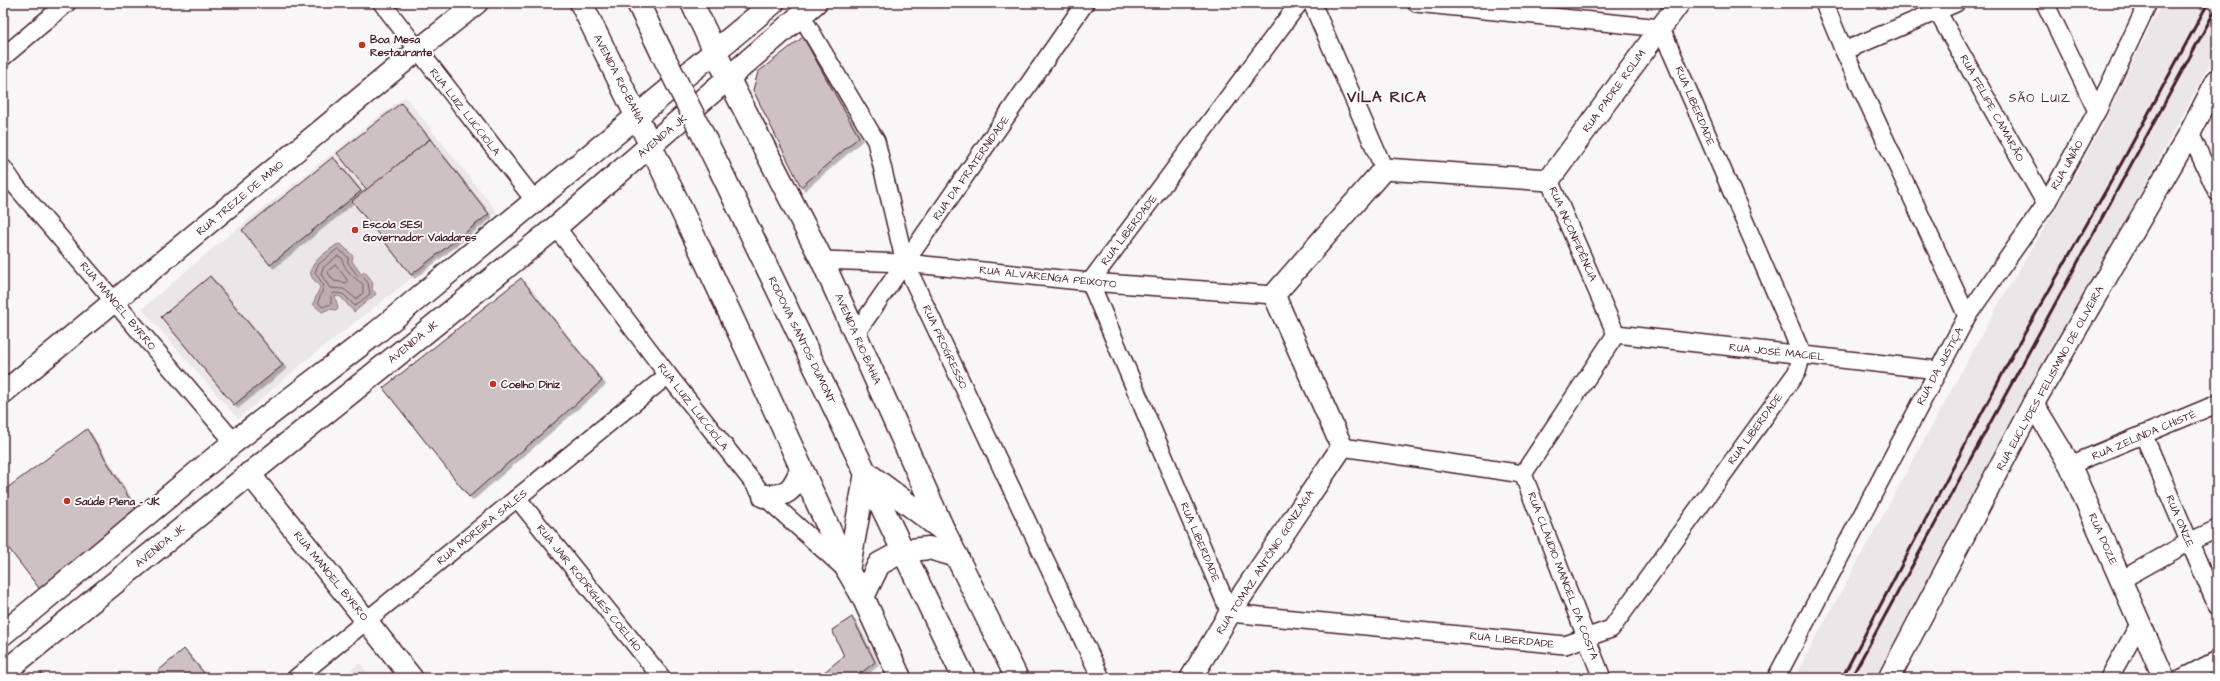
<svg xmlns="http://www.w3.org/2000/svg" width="2220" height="681" viewBox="0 0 2220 681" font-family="'Architects Daughter',sans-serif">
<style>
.built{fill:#ebe6e8}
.water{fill:#bdadb0;stroke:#8f747b}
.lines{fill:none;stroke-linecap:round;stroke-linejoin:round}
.shore{stroke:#785860;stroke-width:1}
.building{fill:#cdc1c4;stroke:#4a1f2b;filter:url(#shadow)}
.minor-casing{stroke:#4a1f2b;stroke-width:20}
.tertiary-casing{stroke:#4a1f2b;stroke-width:24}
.primary-casing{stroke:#4a1f2b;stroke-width:25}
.trunk-casing{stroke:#4a1f2b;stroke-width:25}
.minor{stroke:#fff;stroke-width:17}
.tertiary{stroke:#fff;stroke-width:21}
.primary{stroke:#fff;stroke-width:22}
.trunk{stroke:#fff;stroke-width:22}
.rail{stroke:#4a1f2b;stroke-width:3}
.trunk-bridge-casing{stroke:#4a1f2b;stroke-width:25;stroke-linecap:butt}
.trunk-bridge{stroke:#fff;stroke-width:22}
.poi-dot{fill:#c8321e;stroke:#fff;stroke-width:1.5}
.labels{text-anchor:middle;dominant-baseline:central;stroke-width:3.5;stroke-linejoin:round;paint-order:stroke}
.poi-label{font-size:11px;font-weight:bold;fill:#4a1f2b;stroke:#fff;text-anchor:start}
.street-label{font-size:11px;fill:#4a1f2b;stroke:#fff}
.neighbourhood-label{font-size:12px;letter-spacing:1px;fill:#4a1f2b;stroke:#fff}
.district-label{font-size:15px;font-weight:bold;letter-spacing:1px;fill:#4a1f2b;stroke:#fff}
</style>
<defs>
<filter id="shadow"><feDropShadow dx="3.5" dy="3.5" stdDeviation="0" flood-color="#0004"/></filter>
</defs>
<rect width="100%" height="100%" fill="#f8f6f7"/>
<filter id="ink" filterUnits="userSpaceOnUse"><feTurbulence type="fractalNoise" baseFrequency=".025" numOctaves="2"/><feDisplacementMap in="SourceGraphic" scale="8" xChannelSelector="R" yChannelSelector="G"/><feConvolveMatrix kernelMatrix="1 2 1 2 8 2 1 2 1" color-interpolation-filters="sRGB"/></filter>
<g filter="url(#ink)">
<g class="built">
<path d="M2162,3H2217V51L1879,678H1794L1998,305L2061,200L2102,126Z"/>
<path d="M405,96L497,212L309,358L238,419L142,309L213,248Z"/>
<path d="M360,663L371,678H341Z"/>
</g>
<path class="water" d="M341,244L353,256L352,261L361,274L365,272L373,282L372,289L376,294L354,312L341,297L335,296L338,308L336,310L329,309L322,312L313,304L320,287C317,283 312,279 311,275C308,263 328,251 336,245Z"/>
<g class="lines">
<g class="shore">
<path d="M338,249L348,257V263L358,276L364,278L368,283L370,294L355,306L343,294L334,293L331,296V304L322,307L318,302L324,286L315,272L318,265Z"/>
<path d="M338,256L342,258C344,270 354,278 363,284V293L356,299L344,289L330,288L321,274L323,268Z"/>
<path d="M336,265L347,280V283L334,281L328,273V271Z"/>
</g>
</g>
<g class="building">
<path d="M803,37L859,137L801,187L753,90L758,72Z"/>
<path d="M401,103L430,139L367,190L337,153Z"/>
<path d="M430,139L489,214L411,275L352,201Z"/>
<path d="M333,157L361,191L270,265L242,230Z"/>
<path d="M210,276L283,365L234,405L161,317Z"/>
<path d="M521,278L602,381L469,497L383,388Z"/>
<path d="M87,429L137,511L42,592L3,541V491Z"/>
<path d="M852,617L875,662L855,678H817L844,656L832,630Z"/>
<path d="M184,649L208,678H163L158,671Z"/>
<path d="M42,673L46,678H36Z"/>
</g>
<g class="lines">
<g class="minor-casing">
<g id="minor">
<path d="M382,3L535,201"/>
<path d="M1299,3L1090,282L1230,613L1565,645L1611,629L1797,372L1802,354L1661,28L1416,3"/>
<path d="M1312,3L1384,169"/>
<path d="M2045,3L2097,111"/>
<path d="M1937,11L2046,204"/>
<path d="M801,15L876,141L905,263L1101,678"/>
<path d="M1844,51L1956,3"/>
<path d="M3,57L67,3"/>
<path d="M2190,133L2217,192"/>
<path d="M3,168L15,185L234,442"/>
<path d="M556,227L668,375L764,496L844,568"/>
<path d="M822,260L905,263L1090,282L1274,295"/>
<path d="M1967,316L2046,204L2097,111L2148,3"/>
<path d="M856,333L1085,3"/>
<path d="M1616,334L1938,370"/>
<path d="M2144,436L2217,606"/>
<path d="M1342,447L1523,474L1616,334L1549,180"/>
<path d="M2070,465L2217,404"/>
<path d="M1523,474L1602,678"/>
<path d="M517,498L662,678"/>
<path d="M2121,580L2189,542L2217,529"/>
<path d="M296,678L668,375"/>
<path d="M1776,678L1967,316L1844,51L1824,3"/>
<path d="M2109,678L2140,623"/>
<path d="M2182,678L2217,660"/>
</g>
</g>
<g class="tertiary-casing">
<g id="tertiary">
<path d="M3,393L417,51L477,3"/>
<path d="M2033,404L2070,465L2164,678"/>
<path d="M249,473L412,678"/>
<path d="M1191,678L1230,613L1342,447L1274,295L1384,169L1549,180L1679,3"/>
<path d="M1889,678L2033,404L2190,133L2217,80"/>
</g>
</g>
<g class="primary-casing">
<g id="primary">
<path d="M581,3C674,190 762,380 848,571L863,597L900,678"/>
<path d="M692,3L722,66L822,260L944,531L1017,678"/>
<path d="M764,496C787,497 793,490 801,470"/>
<path d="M863,597L879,564L903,551L929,548L957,556"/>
<path d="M3,634L234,442L376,333L773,3"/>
<path d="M3,673L556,227L815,3"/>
</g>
</g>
<g class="trunk-casing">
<g id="trunk">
<path d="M638,3L661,51"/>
<path d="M718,165L964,678"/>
<path d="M868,474L944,531"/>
<path d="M848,571L866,473"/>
</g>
</g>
<use href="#minor" class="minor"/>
<use href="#tertiary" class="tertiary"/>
<use href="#primary" class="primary"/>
<use href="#trunk" class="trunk"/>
<g class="rail">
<path d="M1842,678L2014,352L2121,164L2208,3"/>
<path d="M1851,678L2217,7"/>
</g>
<g class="trunk-bridge-casing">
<path id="trunk-bridge" d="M661,51L718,165"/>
</g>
<use href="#trunk-bridge" class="trunk-bridge"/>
</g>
</g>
<g class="poi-dot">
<circle cx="362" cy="45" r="4"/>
<circle cx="355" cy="230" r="4"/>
<circle cx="493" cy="384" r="4"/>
<circle cx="67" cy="501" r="4"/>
</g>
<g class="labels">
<g class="poi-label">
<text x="370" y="39">Boa Mesa<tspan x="370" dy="13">Restaurante</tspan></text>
<text x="363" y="224">Escola SESI<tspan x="363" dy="13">Governador Valadares</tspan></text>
<text x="501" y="384">Coelho Diniz</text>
<text x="75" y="501">Saúde Plena - JK</text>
</g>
<g class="street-label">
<text transform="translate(619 79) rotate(63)">AVENIDA RIO-BAHIA</text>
<text transform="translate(1614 91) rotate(-54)">RUA PADRE ROLIM</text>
<text transform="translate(1695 106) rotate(67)">RUA LIBERDADE</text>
<text transform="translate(1992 108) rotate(61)">RUA FELIPE CAMARÃO</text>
<text transform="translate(465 112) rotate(52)">RUA LUIZ LUCCIOLA</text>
<text transform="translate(662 136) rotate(-40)">AVENIDA JK</text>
<text transform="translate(2067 165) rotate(-61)">RUA UNIÃO</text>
<text transform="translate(971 168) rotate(-55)">RUA DA FRATERNIDADE</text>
<text transform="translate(240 198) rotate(-40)">RUA TREZE DE MAIO</text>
<text transform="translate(1129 230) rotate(-53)">RUA LIBERDADE</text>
<text transform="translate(1573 234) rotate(66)">RUA INCONFIDÊNCIA</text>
<text transform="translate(1048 277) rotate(6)">RUA ALVARENGA PEIXOTO</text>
<text transform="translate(118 306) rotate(50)">RUA MANOEL BYRRO</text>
<text transform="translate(858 339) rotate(66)">AVENIDA RIO-BAHIA</text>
<text transform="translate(802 340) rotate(64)">RODOVIA SANTOS DUMONT</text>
<text transform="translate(413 342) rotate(-39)">AVENIDA JK</text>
<text transform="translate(945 347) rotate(65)">RUA PROGRESSO</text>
<text transform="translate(1777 352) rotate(6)">RUA JOSÉ MACIEL</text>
<text transform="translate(1940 366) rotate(-62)">RUA DA JUSTIÇA</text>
<text transform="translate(2050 378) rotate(-61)">RUA EUCLYDES FELISMINO DE OLIVEIRA</text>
<text transform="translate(693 407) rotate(52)">RUA LUIZ LUCCIOLA</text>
<text transform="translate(1755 429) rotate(-54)">RUA LIBERDADE</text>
<text transform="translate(2144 435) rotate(-23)">RUA ZELINDA CHISTÉ</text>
<text transform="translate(2180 521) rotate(67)">RUA ONZE</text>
<text transform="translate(482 527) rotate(-39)">RUA MOREIRA SALES</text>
<text transform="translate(2103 539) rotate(66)">RUA DOZE</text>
<text transform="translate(1200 542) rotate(67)">RUA LIBERDADE</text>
<text transform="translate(160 546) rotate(-39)">AVENIDA JK</text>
<text transform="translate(1265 562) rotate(-57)">RUA TOMAZ ANTÔNIO GONZAGA</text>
<text transform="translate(331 576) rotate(51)">RUA MANOEL BYRRO</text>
<text transform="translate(1563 576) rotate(69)">RUA CLÁUDIO MANOEL DA COSTA</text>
<text transform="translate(589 588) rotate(51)">RUA JAIR RODRIGUES COELHO</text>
<text transform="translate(1512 640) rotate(6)">RUA LIBERDADE</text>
</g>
<g class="neighbourhood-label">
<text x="2040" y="98">SÃO LUIZ</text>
</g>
<g class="district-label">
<text x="1387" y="97">VILA RICA</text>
</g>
</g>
<rect width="2220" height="681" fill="none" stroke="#fff" stroke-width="16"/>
<rect x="8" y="8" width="2204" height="665" fill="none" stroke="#4a1f2b" stroke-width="1.5" filter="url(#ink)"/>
</svg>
